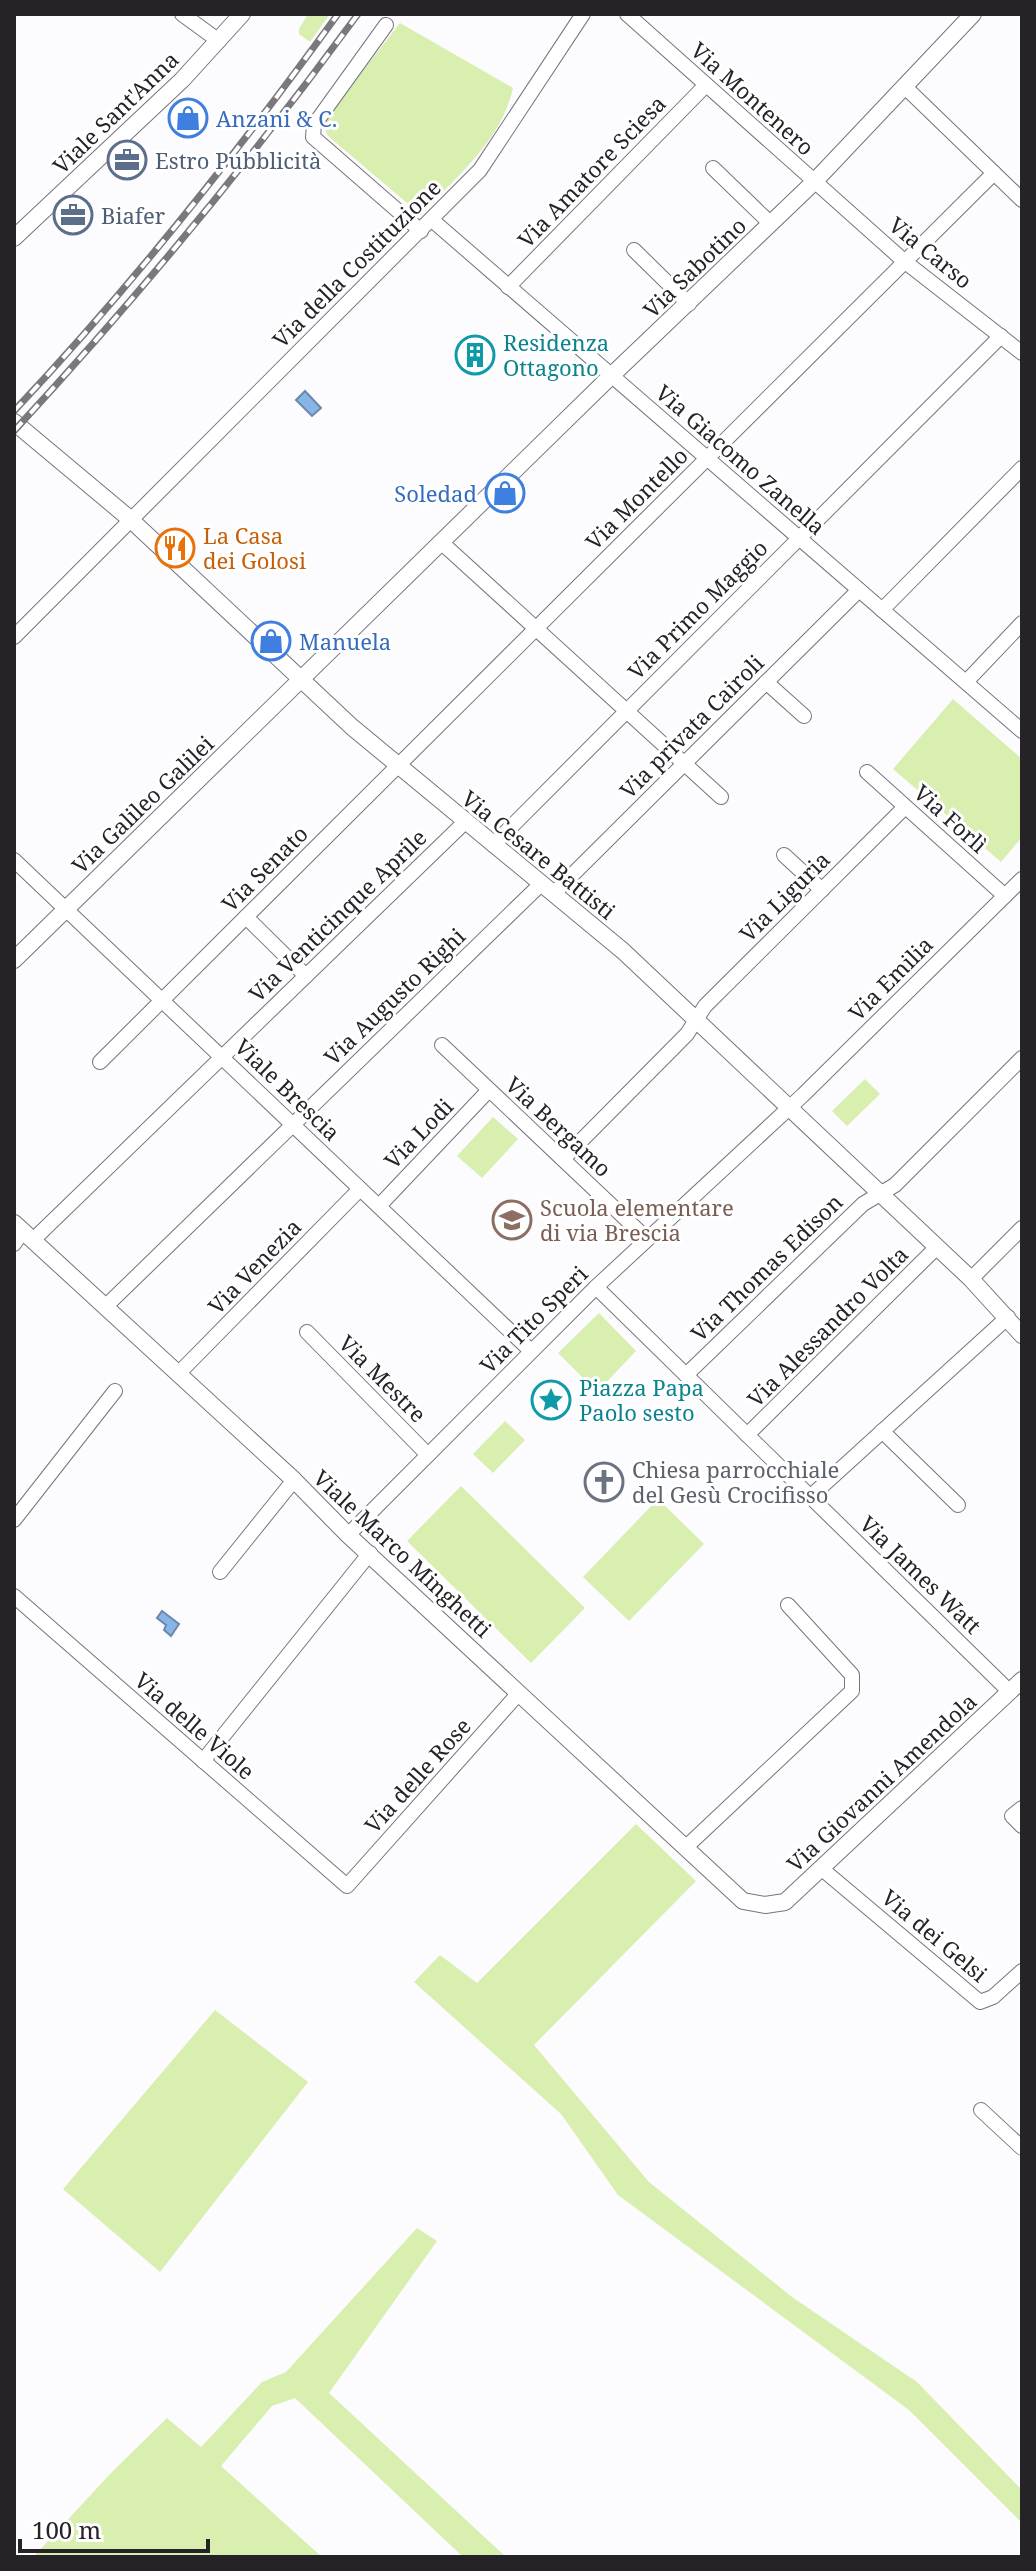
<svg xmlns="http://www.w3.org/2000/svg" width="1036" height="2571" viewBox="0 0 1036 2571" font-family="'Noto Serif',serif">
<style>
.green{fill:#d9efb0}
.water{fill:#88b4e6;stroke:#6a88ad;stroke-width:2}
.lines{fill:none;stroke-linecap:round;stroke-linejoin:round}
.minor-casing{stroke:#78737f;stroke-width:16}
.tertiary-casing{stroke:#78737f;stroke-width:18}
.minor{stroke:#fff;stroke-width:14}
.tertiary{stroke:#fff;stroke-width:16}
.rail-casing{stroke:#7b787d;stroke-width:7}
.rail{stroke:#fff;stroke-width:4;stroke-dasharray:12;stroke-linecap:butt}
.labels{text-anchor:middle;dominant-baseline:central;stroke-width:6;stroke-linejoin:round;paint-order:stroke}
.street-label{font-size:22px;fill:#252228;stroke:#fff}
.shop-label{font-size:22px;fill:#366cbe;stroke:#fff;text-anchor:start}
.service-label{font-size:22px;fill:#4e5e75;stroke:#fff;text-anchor:start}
.culture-label{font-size:22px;fill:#0d838f;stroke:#fff;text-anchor:start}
.food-label{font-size:22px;fill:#c56008;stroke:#fff;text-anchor:start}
.education-label{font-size:22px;fill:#785e54;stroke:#fff;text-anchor:start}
.worship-label{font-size:22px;fill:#5b616d;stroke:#fff;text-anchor:start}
</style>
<rect width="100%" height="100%" fill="#fcfbfe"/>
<g class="green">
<path d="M308,14H330L310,42L299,34V29Z"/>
<path d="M400,23L513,88C502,139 456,178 420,214L328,136L322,123Z"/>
<path d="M953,699L1022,759V837L1001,862L893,769Z"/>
<path d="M865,1079L880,1094L847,1126L832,1111Z"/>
<path d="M493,1117L518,1139L482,1178L457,1156Z"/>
<path d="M599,1313L636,1351L597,1392L558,1353Z"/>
<path d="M505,1421L525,1440L493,1473L473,1454Z"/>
<path d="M461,1486L585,1608L531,1663L407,1541Z"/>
<path d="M658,1499L704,1544L629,1621L583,1577Z"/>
<path d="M636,1824L696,1881L534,2045L649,2182L792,2297L917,2382L1022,2490V2523L909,2410L618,2195L561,2114L414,1982L440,1955L477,1983Z"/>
<path d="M215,2010L308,2082L160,2272L63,2189Z"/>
<path d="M417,2228L437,2241L329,2393L506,2557H463L295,2398L272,2406L221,2466L322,2557H33L111,2473L167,2418L201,2447L262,2382L286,2372Z"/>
</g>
<g class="water">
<path d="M305,391L321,408L312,416L296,400Z"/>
<path d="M162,1611L179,1624L171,1636L164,1630L166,1625L157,1618Z"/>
</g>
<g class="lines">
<g class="minor-casing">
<g id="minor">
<path d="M182,14L219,41"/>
<path d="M627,14L904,261L1022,353"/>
<path d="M386,25L314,125L313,137L421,231"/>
<path d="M904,86L1022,200"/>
<path d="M713,168L771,224"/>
<path d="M432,220L1022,731"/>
<path d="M634,250L689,304"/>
<path d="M508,287L705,86"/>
<path d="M442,543L721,797"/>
<path d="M882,610L1022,468"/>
<path d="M14,637L480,170L583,14"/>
<path d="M766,682L804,716"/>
<path d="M966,682L1022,623"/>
<path d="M867,772L1005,896"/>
<path d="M493,845L1001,336"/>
<path d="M784,855L822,890"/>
<path d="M14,860L531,1351"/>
<path d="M553,894L859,590"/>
<path d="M246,917L306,976"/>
<path d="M442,1045L647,1239"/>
<path d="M100,1062L994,173"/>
<path d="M563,1159L687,1034L705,1006L905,807"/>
<path d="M379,1206L489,1090"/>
<path d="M33,1240L465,822"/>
<path d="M14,1244L23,1231"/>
<path d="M971,1279L1022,1228"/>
<path d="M596,1287L1010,1692"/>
<path d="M105,1307L541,884"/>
<path d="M307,1332L428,1455"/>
<path d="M178,1374L360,1189"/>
<path d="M686,1375L863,1204L895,1185L1022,1058"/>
<path d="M882,1431L958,1505"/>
<path d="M747,1435L937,1247"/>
<path d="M810,1497L1008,1317"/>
<path d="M14,1520L115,1391"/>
<path d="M348,1535L596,1287L803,1095L1022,879"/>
<path d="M220,1572L294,1480"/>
<path d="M14,1596L347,1886L519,1693"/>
<path d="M203,1761L370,1553"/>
<path d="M1022,1808L1012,1816L1022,1826"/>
<path d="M685,1848L852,1691V1675L788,1605"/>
<path d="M822,1869L980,2002L993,1997L1022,1971"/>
<path d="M981,2110L1022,2148"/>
</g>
</g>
<g class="tertiary-casing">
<g id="tertiary">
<path d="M14,238L182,80L242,14"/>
<path d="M14,422L130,519L352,727L623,951L971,1279L1022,1335"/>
<path d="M14,960L611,376L814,182L973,14"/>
<path d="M14,1223L294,1480L348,1535L743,1901L765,1905L785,1902L1022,1680"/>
</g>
</g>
<use href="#minor" class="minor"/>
<use href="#tertiary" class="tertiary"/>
<g class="rail-casing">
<g id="rail">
<path d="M14,411C131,287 238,152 338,14"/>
<path d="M14,431C137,298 251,160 358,14"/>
</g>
</g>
<use href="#rail" class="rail"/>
</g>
<defs>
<g id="shop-ring" transform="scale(2)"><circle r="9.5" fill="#fff" stroke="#3f7fe0" stroke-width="1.5"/><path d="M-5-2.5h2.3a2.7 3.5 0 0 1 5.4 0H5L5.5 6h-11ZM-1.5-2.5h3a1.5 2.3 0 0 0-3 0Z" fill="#3f7fe0"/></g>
<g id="office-ring" transform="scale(2)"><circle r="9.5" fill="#fff" stroke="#5c6f8a" stroke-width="1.5"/><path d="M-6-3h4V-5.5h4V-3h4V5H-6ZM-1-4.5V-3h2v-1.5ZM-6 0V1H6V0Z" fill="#5c6f8a"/></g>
<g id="building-ring" transform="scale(2)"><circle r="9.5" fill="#fff" stroke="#0f9aa8" stroke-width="1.5"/><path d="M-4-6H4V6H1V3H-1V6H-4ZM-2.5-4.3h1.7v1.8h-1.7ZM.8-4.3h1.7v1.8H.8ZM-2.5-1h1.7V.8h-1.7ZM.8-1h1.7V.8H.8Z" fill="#0f9aa8"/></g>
<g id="restaurant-ring" transform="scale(2)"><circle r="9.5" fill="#fff" stroke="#e8710a" stroke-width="1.5"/><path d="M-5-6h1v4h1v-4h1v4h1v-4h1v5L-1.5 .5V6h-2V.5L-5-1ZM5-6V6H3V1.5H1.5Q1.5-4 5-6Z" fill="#e8710a"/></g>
<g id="school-ring" transform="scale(2)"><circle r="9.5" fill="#fff" stroke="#8d6e63" stroke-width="1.5"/><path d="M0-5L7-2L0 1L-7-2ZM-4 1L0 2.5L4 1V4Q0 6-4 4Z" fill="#8d6e63"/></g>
<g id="sight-ring" transform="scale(2)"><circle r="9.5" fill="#fff" stroke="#0f9aa8" stroke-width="1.5"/><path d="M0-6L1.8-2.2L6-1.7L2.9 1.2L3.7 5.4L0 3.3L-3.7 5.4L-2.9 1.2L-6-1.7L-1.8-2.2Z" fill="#0f9aa8"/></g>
<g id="church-ring" transform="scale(2)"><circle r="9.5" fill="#fff" stroke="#6b7280" stroke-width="1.5"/><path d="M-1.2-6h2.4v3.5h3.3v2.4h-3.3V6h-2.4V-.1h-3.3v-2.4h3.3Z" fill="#6b7280"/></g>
</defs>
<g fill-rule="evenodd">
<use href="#shop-ring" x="188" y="118"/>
<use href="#office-ring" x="127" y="160"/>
<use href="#office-ring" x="73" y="215"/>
<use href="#building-ring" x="475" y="355"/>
<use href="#shop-ring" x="505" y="493"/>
<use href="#restaurant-ring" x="175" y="548"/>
<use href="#shop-ring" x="271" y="641"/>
<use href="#school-ring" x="512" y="1220"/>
<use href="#sight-ring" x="551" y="1400"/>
<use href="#church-ring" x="604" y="1482"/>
</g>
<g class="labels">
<g class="street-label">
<text transform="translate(753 98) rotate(42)">Via Montenero</text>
<text transform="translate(115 112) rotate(-44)">Viale Sant'Anna</text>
<text transform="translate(591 171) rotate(-46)">Via Amatore Sciesa</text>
<text transform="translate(931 252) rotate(39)">Via Carso</text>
<text transform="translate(356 263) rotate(-45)">Via della Costituzione</text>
<text transform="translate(694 267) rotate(-44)">Via Sabotino</text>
<text transform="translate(741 459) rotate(41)">Via Giacomo Zanella</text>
<text transform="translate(636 498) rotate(-45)">Via Montello</text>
<text transform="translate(697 609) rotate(-45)">Via Primo Maggio</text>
<text transform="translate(691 726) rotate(-45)">Via privata Cairoli</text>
<text transform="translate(142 804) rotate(-44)">Via Galileo Galilei</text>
<text transform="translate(951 818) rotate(42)">Via Forlì</text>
<text transform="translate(539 854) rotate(39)">Via Cesare Battisti</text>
<text transform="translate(264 868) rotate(-45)">Via Senato</text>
<text transform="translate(784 896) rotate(-45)">Via Liguria</text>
<text transform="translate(337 915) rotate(-44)">Via Venticinque Aprile</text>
<text transform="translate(890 978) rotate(-45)">Via Emilia</text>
<text transform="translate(394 996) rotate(-44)">Via Augusto Righi</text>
<text transform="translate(288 1089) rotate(44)">Viale Brescia</text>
<text transform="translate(559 1126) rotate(43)">Via Bergamo</text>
<text transform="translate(418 1133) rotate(-46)">Via Lodi</text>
<text transform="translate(254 1266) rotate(-46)">Via Venezia</text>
<text transform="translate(766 1267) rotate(-44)">Via Thomas Edison</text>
<text transform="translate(533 1319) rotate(-45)">Via Tito Speri</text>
<text transform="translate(827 1326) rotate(-45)">Via Alessandro Volta</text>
<text transform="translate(383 1378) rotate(45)">Via Mestre</text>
<text transform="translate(403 1553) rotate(43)">Viale Marco Minghetti</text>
<text transform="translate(921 1574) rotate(44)">Via James Watt</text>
<text transform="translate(195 1725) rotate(41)">Via delle Viole</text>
<text transform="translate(417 1775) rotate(-48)">Via delle Rose</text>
<text transform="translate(881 1782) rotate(-43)">Via Giovanni Amendola</text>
<text transform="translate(935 1935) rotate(40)">Via dei Gelsi</text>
</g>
<g class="shop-label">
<text x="216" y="118">Anzani &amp; C.</text>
<text x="477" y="493" text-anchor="end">Soledad</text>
<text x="299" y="641">Manuela</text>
</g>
<g class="service-label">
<text x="155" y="160">Estro Pubblicità</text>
<text x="101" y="215">Biafer</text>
</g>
<g class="culture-label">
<text x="503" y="342">Residenza<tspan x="503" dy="25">Ottagono</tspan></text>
<text x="579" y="1387">Piazza Papa<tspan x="579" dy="25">Paolo sesto</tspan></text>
</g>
<g class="food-label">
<text x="203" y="535">La Casa<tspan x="203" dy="25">dei Golosi</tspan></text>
</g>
<g class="education-label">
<text x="540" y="1207">Scuola elementare<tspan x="540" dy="25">di via Brescia</tspan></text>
</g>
<g class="worship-label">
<text x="632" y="1469">Chiesa parrocchiale<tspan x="632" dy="25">del Gesù Crocifisso</tspan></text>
</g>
</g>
<rect width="1036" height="2571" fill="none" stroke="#252228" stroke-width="32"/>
<path d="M20 2539v12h188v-12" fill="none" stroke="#252228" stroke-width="4"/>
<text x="32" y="2539" font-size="24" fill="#252228" stroke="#ffffff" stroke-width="6" paint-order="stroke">100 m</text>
</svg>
